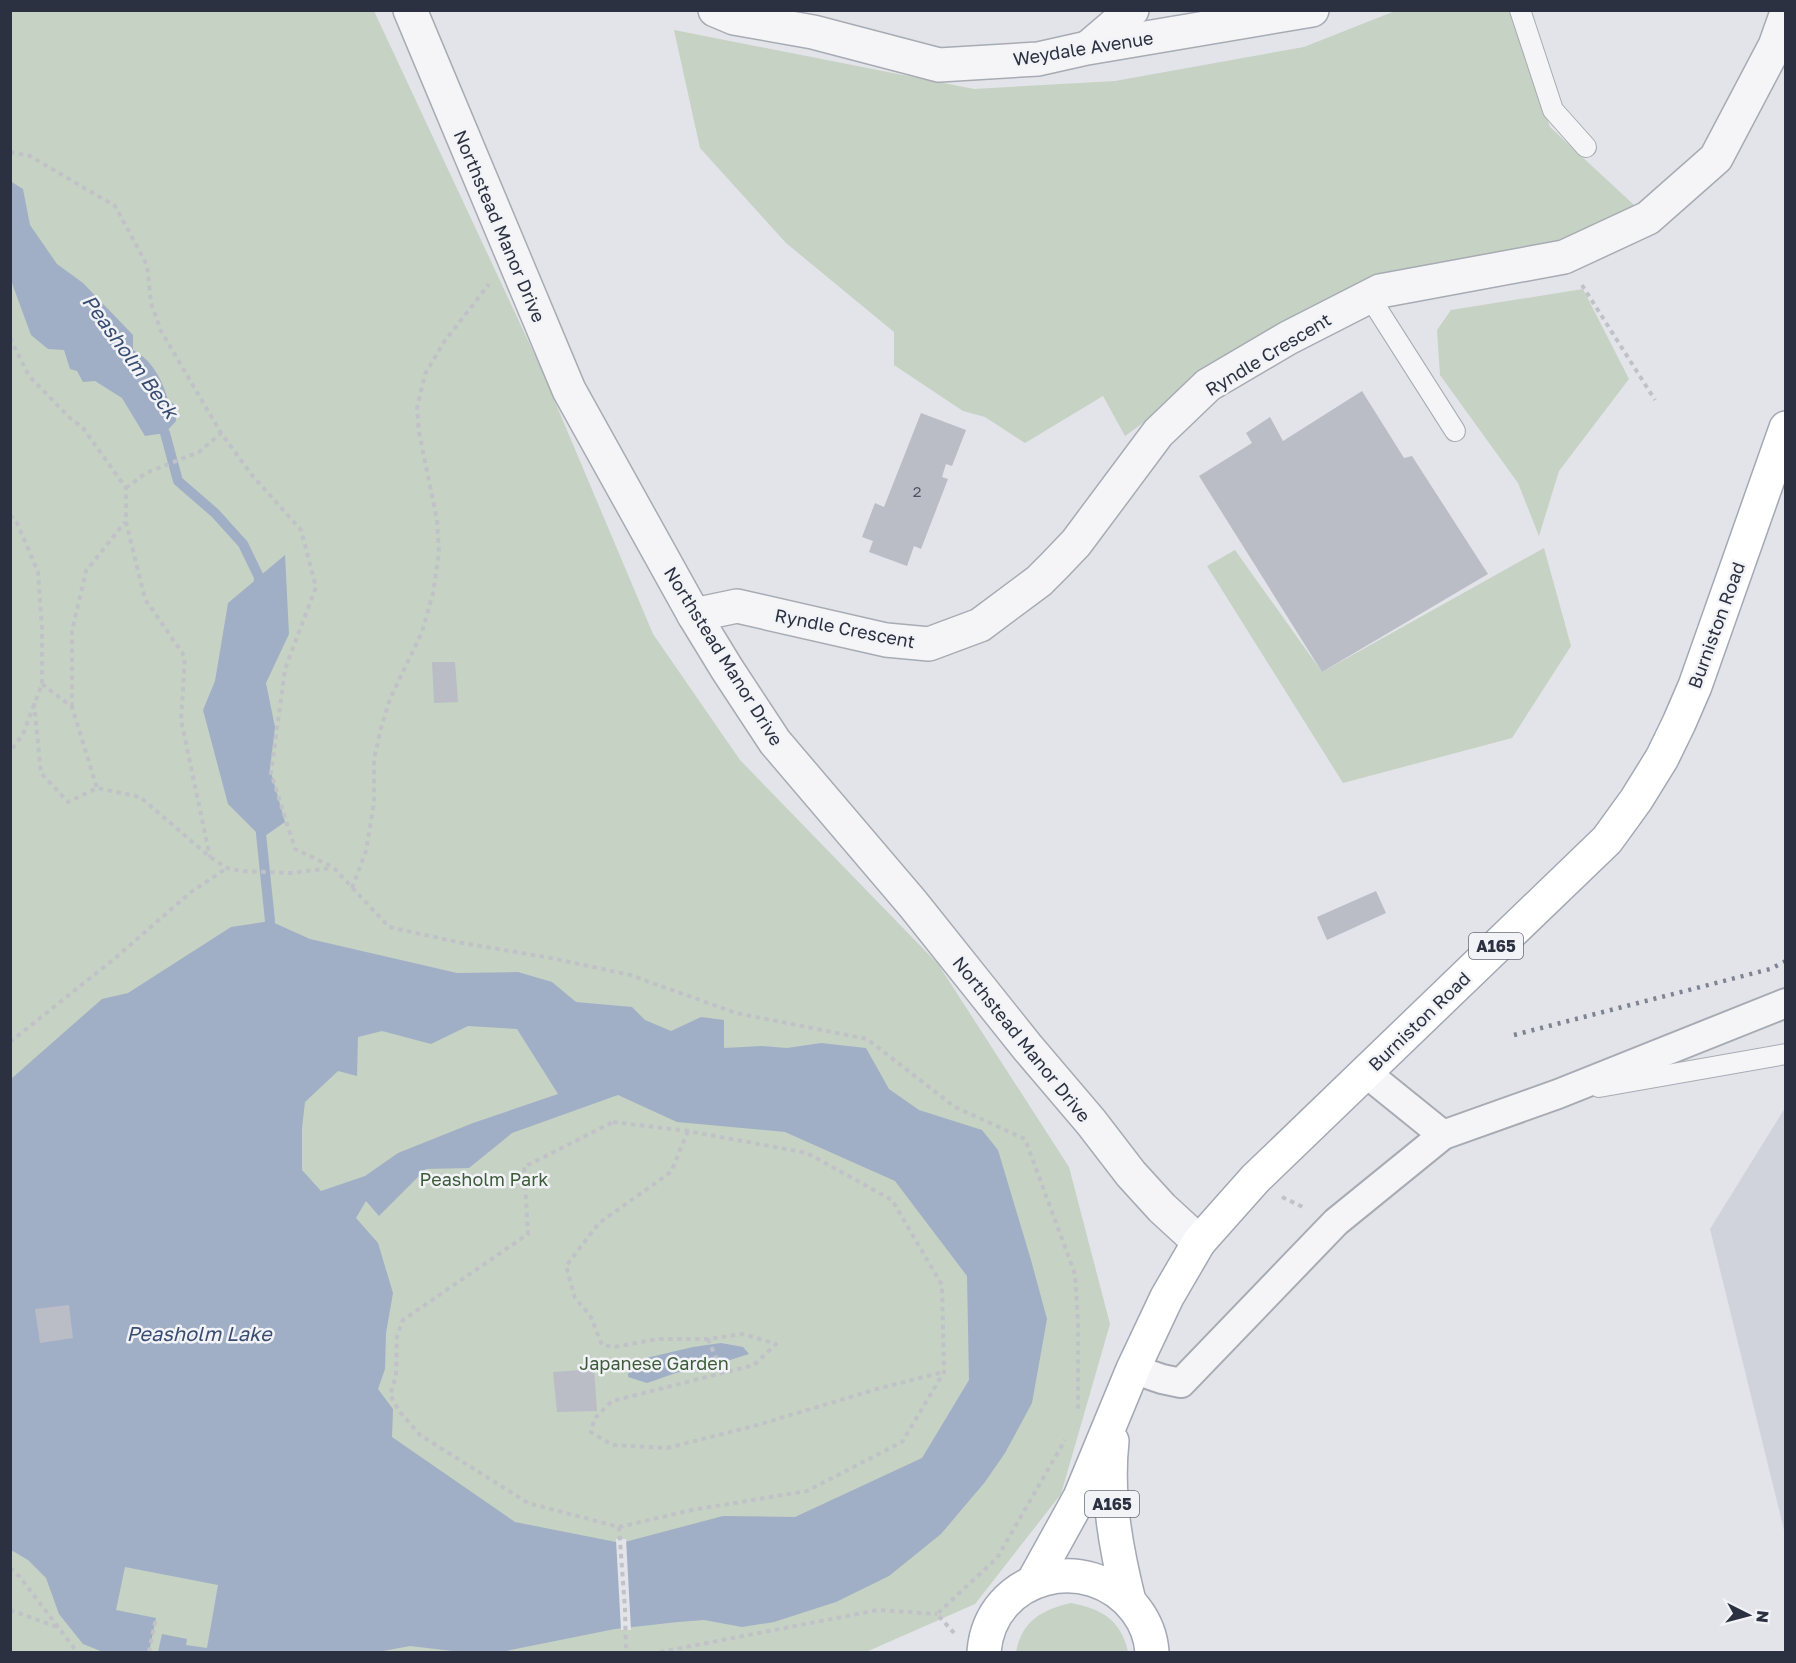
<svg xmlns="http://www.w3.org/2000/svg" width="1796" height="1663" viewBox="0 0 1796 1663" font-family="'Golos Text',sans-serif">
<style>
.built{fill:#d0d3db}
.green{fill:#c6d2c4}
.water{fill:#a0afc6;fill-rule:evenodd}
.pier{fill:#e2e4e9}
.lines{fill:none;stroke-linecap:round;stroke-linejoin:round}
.stream{stroke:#a0afc6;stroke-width:10}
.building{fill:#babdc6}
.service-casing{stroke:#a7abb3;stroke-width:22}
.pedestrian-casing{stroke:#a7abb3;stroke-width:32}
.minor-casing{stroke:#a7abb3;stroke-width:36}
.primary-casing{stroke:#a2a8b4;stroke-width:36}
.path{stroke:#c0c2c8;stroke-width:4;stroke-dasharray:4.5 4.5;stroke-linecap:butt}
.service{stroke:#f5f5f8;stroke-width:20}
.pedestrian{stroke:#f5f5f8;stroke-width:28}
.minor{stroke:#f5f5f8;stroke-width:33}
.primary{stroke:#fff;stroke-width:33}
.rail{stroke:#7d8392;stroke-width:4.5;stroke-dasharray:3 6;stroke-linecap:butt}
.labels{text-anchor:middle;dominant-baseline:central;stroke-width:5;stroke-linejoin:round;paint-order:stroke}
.number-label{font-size:15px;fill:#4f5462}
.shield{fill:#f2f3f7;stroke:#676b77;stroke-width:1.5}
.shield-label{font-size:16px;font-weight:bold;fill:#2b3140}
.street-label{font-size:18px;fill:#2b3140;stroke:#f2f3f7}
.park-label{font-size:18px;fill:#3d5b3a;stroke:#f2f3f7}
.water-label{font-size:20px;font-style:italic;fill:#394d71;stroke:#f2f3f7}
</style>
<rect width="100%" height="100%" fill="#e2e4e9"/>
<path class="built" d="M1785,1108H1786L1785,1534L1710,1229Z"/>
<g class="green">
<path d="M11,11H374L539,364L653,634L740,760L938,964L1069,1167L1110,1324L1061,1494L975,1604L866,1652H11Z"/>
<path d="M1395,11H1510L1550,127L1648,218L1380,291L1282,322L1125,436L1103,396L1025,443L985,417L963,411L894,365V332L786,243L700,148L674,30L974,89L1115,81L1304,47Z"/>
<path d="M1583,289L1629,379L1559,471L1539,536L1518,483L1440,375L1437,330L1451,310Z"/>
<path d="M1544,548L1571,646L1512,738L1343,783L1207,566L1235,550L1322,672Z"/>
<path d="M1071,1603C1102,1609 1121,1620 1128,1652H1016C1022,1621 1041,1610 1071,1603Z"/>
</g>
<g class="water">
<path d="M10,181L23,189L30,225L57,264L83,283L133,335V350C152,360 162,379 168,400L175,405L176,421L165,433L145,436L122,398L95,381L83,382L77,371L70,369L64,350L48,349L31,335L13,286L10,274Z"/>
<path d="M285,555L289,634L266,683L275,727L270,769L285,822L262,838L228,804L203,710L215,681L228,603Z"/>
<path d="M270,921L310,939L457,973L518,972L552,982L576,1002L632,1007L645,1020L671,1031L701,1017L724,1020V1048L762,1046L787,1048L821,1043L866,1048L889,1089L919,1110L982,1130L998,1150L1031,1260L1047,1319L1032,1403L1005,1453L985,1482L941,1534L889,1576L836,1602L774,1622L742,1627L704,1620L678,1622L615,1629L501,1652H461L410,1646L378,1652H158L162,1634L187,1639L186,1645L207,1648L218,1585L125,1567L116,1610L156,1618L149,1652H103L83,1644L59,1614L46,1578L28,1560L11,1550V1079L102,999L128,993L231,927ZM468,1026L517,1029L558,1094L473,1123L398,1153L365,1176L321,1191L302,1170V1128L305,1102L338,1071L357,1076L358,1037L382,1031L431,1044ZM618,1095L677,1122L785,1132L895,1181L967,1276L969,1380L922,1458L795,1517L723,1516L621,1543L515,1522L392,1437L393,1409L378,1389L385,1369L386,1333L393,1293L378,1243L356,1218L366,1201L379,1216L426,1169L469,1168L512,1133Z"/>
<path d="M721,1343L743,1347L749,1354L730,1360L705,1363L647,1383L628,1377L629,1362L693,1347Z"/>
</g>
<path class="pier" d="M616,1539H626L631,1630H621Z"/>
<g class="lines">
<g class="stream">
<path d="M158,423L165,433L178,481L215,513L243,544L259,577L258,591"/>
<path d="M260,824L270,921"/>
</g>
</g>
<g class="building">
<path d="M1362,391L1404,458L1412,456L1488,574L1322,672L1199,476L1252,443L1246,433L1270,417L1283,441Z"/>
<path d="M921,413L966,430L952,466L946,464L942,477L948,479L921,549L914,546L907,566L869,552L873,541L862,537L875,503L884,507Z"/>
<path d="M432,662H455L458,702L434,703Z"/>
<path d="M1376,891L1386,913L1327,940L1317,917Z"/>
<path d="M69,1305L73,1338L40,1343L35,1309Z"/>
<path d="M594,1369L597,1411L557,1412L553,1372Z"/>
</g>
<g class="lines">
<g class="service-casing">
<g id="service">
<path d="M1520,10L1553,110L1586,147"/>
<path d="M1369,296L1455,431"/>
<path d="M1599,1087L1786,1054"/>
</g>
</g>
<g class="pedestrian-casing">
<g id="pedestrian">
<path d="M1365,1072L1443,1135"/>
<path d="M1133,1369L1162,1379L1181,1383L1336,1222L1443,1135L1558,1094L1786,1003"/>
</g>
</g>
<g class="minor-casing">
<g id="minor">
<path d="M410,10L569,390L694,615L727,669L775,742L913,904L1028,1048L1091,1122L1131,1174L1162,1208L1199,1242"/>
<path d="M715,10L734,18L813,32L939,65L1038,59L1087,48L1312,10"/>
<path d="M1090,46L1132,10"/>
<path d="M694,615L737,606L886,640L929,644L980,625L1039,581L1054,566L1076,543L1158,433L1208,385L1288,338L1380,291L1564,257L1648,218L1716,158L1775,46L1786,15"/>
</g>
</g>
<g class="primary-casing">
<g id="primary">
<path d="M1112,1441C1106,1495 1116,1549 1129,1601"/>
<path d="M1033,1582L1080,1497L1133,1369L1167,1297L1199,1242L1255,1179L1607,840L1636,800L1662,758L1679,723L1695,686L1786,428"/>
<path d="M984,1652C990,1574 1089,1549 1136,1610C1145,1622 1151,1637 1152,1652"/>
</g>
</g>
<g class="path">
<path d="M10,152L30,156L115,206L147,265L151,303L161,331L221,433L251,474L301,530L316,587L285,669L271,773L295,849L333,867L389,927L457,942L551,958L630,975L736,1013L867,1039L955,1107L1025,1139L1075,1274L1078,1322V1409"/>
<path d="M1582,285L1655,400"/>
<path d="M10,338L29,376L69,417L83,428L126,488V522L145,599L185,657L181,720L210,857"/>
<path d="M126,488L146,473L199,452L221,433"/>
<path d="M10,515L17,523L38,572L42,629V684L23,734L10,752"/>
<path d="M42,684L72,707L97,788"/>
<path d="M34,703L41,773L68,802L97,788L140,797L210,857L227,868L242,871L290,873L332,868"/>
<path d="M72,707V631L86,571L125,522"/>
<path d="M352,888L366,851L374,803V759L381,728L390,699L422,632L433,593L439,553L437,520L419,432L417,408L425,374L444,342L489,284"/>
<path d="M10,1042L114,959L191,892L227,868"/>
<path d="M613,1122L688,1131L807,1153L892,1200L942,1285L944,1372L902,1442L807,1491L692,1510L619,1527L528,1503L420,1435L399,1411L390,1395L396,1376L397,1336L403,1320L528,1234L524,1167Z"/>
<path d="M688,1131L671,1172L599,1223L566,1266L575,1298L590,1315L602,1345L614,1347L658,1339H708L743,1334L776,1344L754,1365L612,1401L594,1419L591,1432L612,1445L667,1448L754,1426L877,1389L943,1372"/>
<path d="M1282,1197L1305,1208"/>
<path d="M708,1339L722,1372"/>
<path d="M619,1527L625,1609L626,1652"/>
<path d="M10,1568L20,1577L77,1652"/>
<path d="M10,1610L58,1627"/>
<path d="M954,1633L937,1614L997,1558L1065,1440"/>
<path d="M149,1652L156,1618"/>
<path d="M660,1652L878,1610L937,1614"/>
</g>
<use href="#service" class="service"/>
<use href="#pedestrian" class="pedestrian"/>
<use href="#minor" class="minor"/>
<use href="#primary" class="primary"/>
<path class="rail" d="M1514,1035L1770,969L1786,961"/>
</g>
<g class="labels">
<g class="number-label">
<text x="917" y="491">2</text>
</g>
<g class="shield">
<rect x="1469" y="933" width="54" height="26" rx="4.5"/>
<rect x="1085" y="1491" width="54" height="26" rx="4.5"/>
</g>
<g class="shield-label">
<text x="1496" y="946">A165</text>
<text x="1112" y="1504">A165</text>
</g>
<g class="street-label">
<text transform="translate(1083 48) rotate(-9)">Weydale Avenue</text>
<text transform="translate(500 226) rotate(67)">Northstead Manor Drive</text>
<text transform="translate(1268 354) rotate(-31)">Ryndle Crescent</text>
<text transform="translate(1716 625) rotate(-70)">Burniston Road</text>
<text transform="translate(845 628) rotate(11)">Ryndle Crescent</text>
<text transform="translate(724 656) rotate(58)">Northstead Manor Drive</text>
<text transform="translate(1419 1021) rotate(-44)">Burniston Road</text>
<text transform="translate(1022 1039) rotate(51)">Northstead Manor Drive</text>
</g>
<g class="park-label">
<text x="484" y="1179">Peasholm Park</text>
<text x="654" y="1363">Japanese Garden</text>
</g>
<g class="water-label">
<text transform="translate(131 356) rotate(54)">Peasholm Beck</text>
<text x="199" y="1333">Peasholm Lake</text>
</g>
</g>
<rect width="1796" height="1663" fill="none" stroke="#2b3140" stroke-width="24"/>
<g transform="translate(1748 1615) rotate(96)" stroke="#f2f3f7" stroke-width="4.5" paint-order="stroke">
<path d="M0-4.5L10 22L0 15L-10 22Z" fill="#2b3140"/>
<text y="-9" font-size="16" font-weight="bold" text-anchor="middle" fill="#2b3140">N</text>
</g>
</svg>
